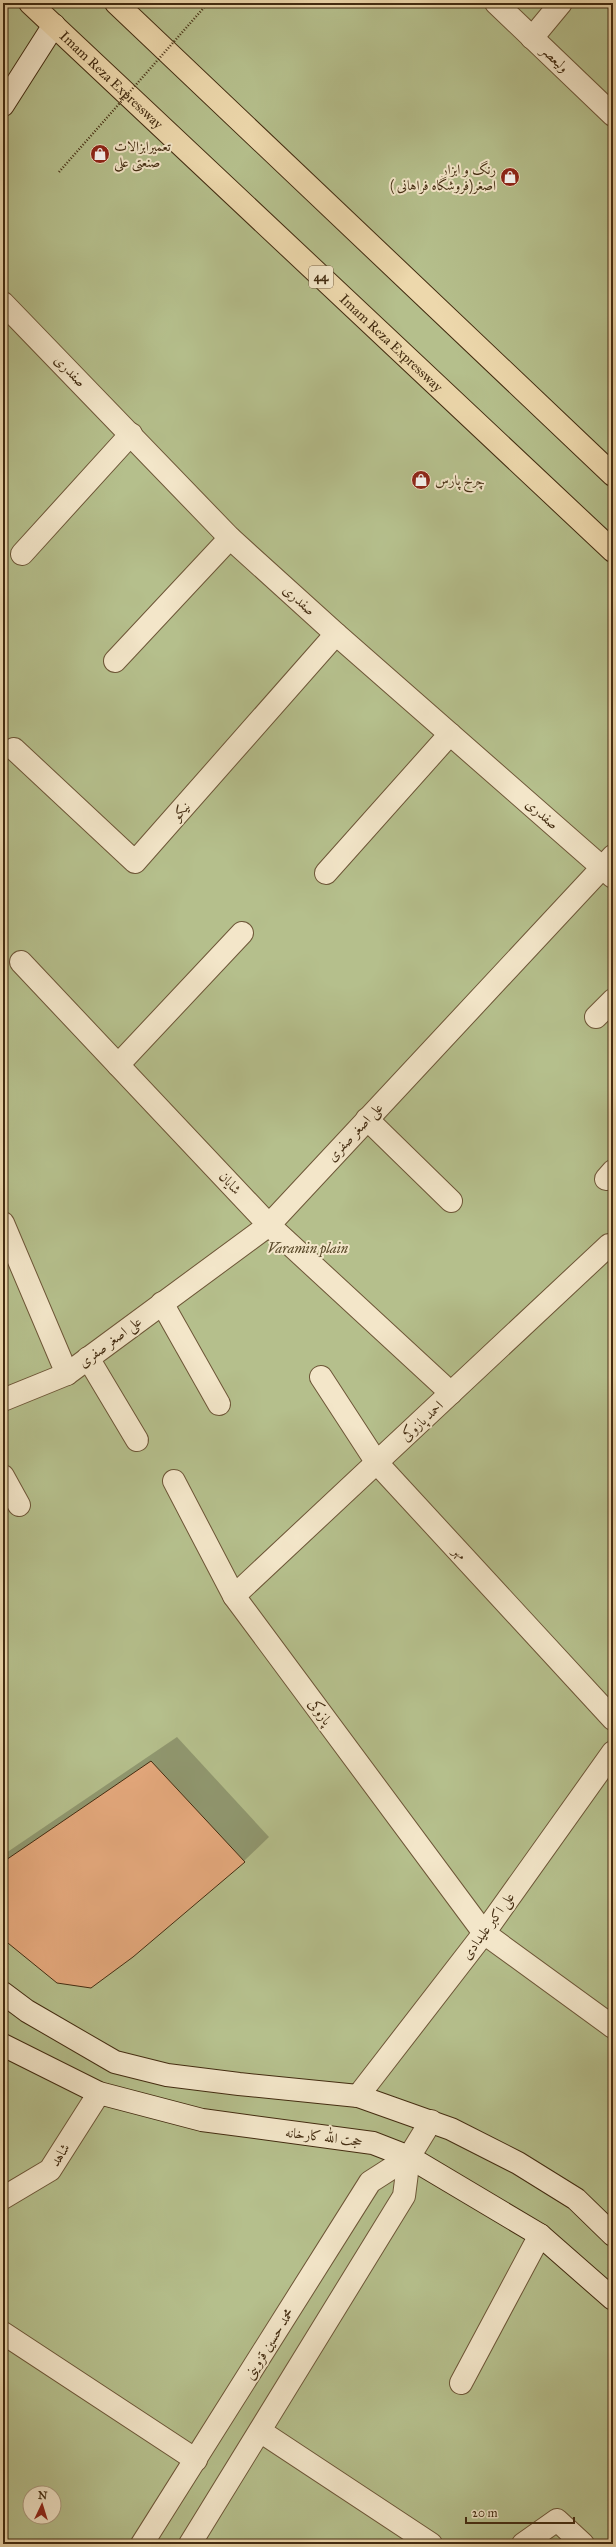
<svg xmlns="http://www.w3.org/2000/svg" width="616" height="2547" viewBox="0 0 616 2547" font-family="'IM FELL Great Primer',Amiri,serif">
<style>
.green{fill:#b5bf8c;stroke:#7c754e;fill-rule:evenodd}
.shadow{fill:#0003}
.building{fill:#e5a97d;stroke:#422b10}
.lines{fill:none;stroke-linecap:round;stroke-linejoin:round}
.minor-casing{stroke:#6d5637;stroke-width:24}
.tertiary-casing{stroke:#6d5637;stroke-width:24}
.secondary-casing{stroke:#422b10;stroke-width:24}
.trunk-casing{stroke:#422b10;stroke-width:24}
.minor{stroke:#f3e6c9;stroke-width:22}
.tertiary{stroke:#f3e6c9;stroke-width:22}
.secondary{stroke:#f3e6c9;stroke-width:22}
.trunk{stroke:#edd8ac;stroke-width:22}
.path-bridge{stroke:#422b10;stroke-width:2.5;stroke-dasharray:1 2;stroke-linecap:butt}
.labels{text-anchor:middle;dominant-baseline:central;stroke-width:4;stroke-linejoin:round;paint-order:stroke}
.shield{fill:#f3e6c9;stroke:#776348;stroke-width:1}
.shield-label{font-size:13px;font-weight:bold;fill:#422b10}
.street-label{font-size:14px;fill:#422b10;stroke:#f3e6c9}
.poi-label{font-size:14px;fill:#422b10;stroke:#f3e6c9;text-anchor:start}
.park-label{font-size:14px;font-style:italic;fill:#594929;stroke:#f3e6c9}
</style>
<rect width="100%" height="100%" fill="#edd8ac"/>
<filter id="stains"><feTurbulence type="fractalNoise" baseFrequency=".005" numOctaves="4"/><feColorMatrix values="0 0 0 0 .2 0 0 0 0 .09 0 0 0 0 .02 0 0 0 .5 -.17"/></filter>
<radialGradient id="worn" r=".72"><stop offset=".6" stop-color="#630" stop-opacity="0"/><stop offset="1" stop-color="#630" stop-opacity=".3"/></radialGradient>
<path class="green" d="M3,3H613V2544H3ZM30,2493H54V2517H30Z"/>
<path class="shadow" d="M177,1737L269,1837L244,1861L3,1938V1855Z"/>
<path class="building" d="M151,1761L245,1862L133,1957L91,1988L57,1983L3,1939V1862Z"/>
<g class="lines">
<g class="minor-casing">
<g id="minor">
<path d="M532,38L561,3"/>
<path d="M3,303L230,538L336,634L613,877"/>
<path d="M22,554L131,434"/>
<path d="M115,661L230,538"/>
<path d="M14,749L135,862L336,634"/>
<path d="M326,873L450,734"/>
<path d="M21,962L269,1225L451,1393"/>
<path d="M596,1017L613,1000"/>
<path d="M118,1065L242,933"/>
<path d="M367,1119L451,1201"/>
<path d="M606,1179L613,1171"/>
<path d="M3,1223L67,1374"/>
<path d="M162,1303L219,1404"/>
<path d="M88,1358L137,1440"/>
<path d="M321,1377L377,1463L613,1719"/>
<path d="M3,1400L67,1374L269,1225L613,856"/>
<path d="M3,1476L19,1505"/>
<path d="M174,1481L234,1596L484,1933L613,2027"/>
<path d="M234,1596L609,1245L613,1249"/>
<path d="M358,2096L484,1933L613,1752"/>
<path d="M3,2198L50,2170L99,2093"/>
<path d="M3,2333L196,2460"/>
<path d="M461,2383L540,2235"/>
<path d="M260,2431L431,2544"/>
<path d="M523,2544L557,2520L583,2544"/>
</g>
</g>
<g class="tertiary-casing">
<g id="tertiary">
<path d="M496,3L613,115"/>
<path d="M142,2544L370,2182L409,2157"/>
<path d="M190,2544L404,2196L409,2157L431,2121"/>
</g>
</g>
<g class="secondary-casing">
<g id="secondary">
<path d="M3,105L54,25"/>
<path d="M3,1993L27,2011L115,2062L167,2075L239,2084L358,2096L451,2129L518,2163L576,2199L613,2235"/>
<path d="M3,2045L99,2093L202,2120L373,2143L409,2157L540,2235L613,2299"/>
</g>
</g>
<g class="trunk-casing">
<g id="trunk">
<path id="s1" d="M30,3L613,551"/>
<path d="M116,3L613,475"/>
</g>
</g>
<use href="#minor" class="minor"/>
<use href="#tertiary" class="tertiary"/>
<use href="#secondary" class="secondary"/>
<use href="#trunk" class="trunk"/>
<path class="path-bridge" d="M59,172L208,3"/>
</g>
<defs>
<g id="shop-disc" transform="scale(1)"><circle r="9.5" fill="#8f2418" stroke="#f3e6c9"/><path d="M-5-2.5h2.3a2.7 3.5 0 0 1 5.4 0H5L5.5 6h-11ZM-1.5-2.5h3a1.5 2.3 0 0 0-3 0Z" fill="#fff"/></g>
</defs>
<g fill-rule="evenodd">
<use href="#shop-disc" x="100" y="154"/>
<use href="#shop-disc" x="510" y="177"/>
<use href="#shop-disc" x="421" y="480"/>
</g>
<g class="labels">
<rect class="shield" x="309" y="266" width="24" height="22" rx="3"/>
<g class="shield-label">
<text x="321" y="277">44</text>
</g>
<g class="street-label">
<text transform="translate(555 59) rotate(44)">ولیعصر</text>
<text stroke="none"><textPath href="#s1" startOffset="112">Imam Reza Expressway</textPath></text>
<text stroke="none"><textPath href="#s1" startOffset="496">Imam Reza Expressway</textPath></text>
<text transform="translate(70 371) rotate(46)">صفدری</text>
<text transform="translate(299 600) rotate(42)">صفدری</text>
<text transform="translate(181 811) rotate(-49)">نیکو</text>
<text transform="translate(542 814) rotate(41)">صفدری</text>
<text transform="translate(355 1132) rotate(-47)">علی اصغر صفری</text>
<text transform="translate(230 1183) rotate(47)">شایان</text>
<text transform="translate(110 1342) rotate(-37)">علی اصغر صفری</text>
<text transform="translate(422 1421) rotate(-43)">احمد پازوکی</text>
<text transform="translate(460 1553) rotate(47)">مهر</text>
<text transform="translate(320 1712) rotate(53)">پازوکی</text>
<text transform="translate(488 1926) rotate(-54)">علی اکبر علیدادی</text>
<text transform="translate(324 2137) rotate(7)">حجت الله کارخانه</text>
<text transform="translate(60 2155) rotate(-58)">شاهد</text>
<text transform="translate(269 2344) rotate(-58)">محمد حسین قزوینی</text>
</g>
<g class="poi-label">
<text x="114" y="146">تعمیرابزالات<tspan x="114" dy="16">صنعتی علی</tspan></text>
<text x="496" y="169" text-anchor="end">رنگ و ابزار<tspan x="496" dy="16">اصغر(فروشگاه فراهانی )</tspan></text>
<text x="435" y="480">چرخ پارس</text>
</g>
<g class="park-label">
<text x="308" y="1248">Varamin plain</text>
</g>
</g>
<rect width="616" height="2547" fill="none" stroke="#edd8ac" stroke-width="16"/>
<rect x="4" y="4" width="608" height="2539" fill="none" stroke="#422b10" stroke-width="2"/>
<rect x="8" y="8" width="600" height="2531" fill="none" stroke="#422b10"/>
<g transform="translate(42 2505) rotate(4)"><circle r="19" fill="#f3e6c9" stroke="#ac9b7f"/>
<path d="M0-3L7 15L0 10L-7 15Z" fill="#8f2418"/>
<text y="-6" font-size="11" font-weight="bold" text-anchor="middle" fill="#422b10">N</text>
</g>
<path d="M466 2517v6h108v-6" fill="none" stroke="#422b10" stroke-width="2"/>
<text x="472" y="2517" font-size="12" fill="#422b10" stroke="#f3e6c9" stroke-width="3" paint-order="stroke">20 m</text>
<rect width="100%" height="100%" filter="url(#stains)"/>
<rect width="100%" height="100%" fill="url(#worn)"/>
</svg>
